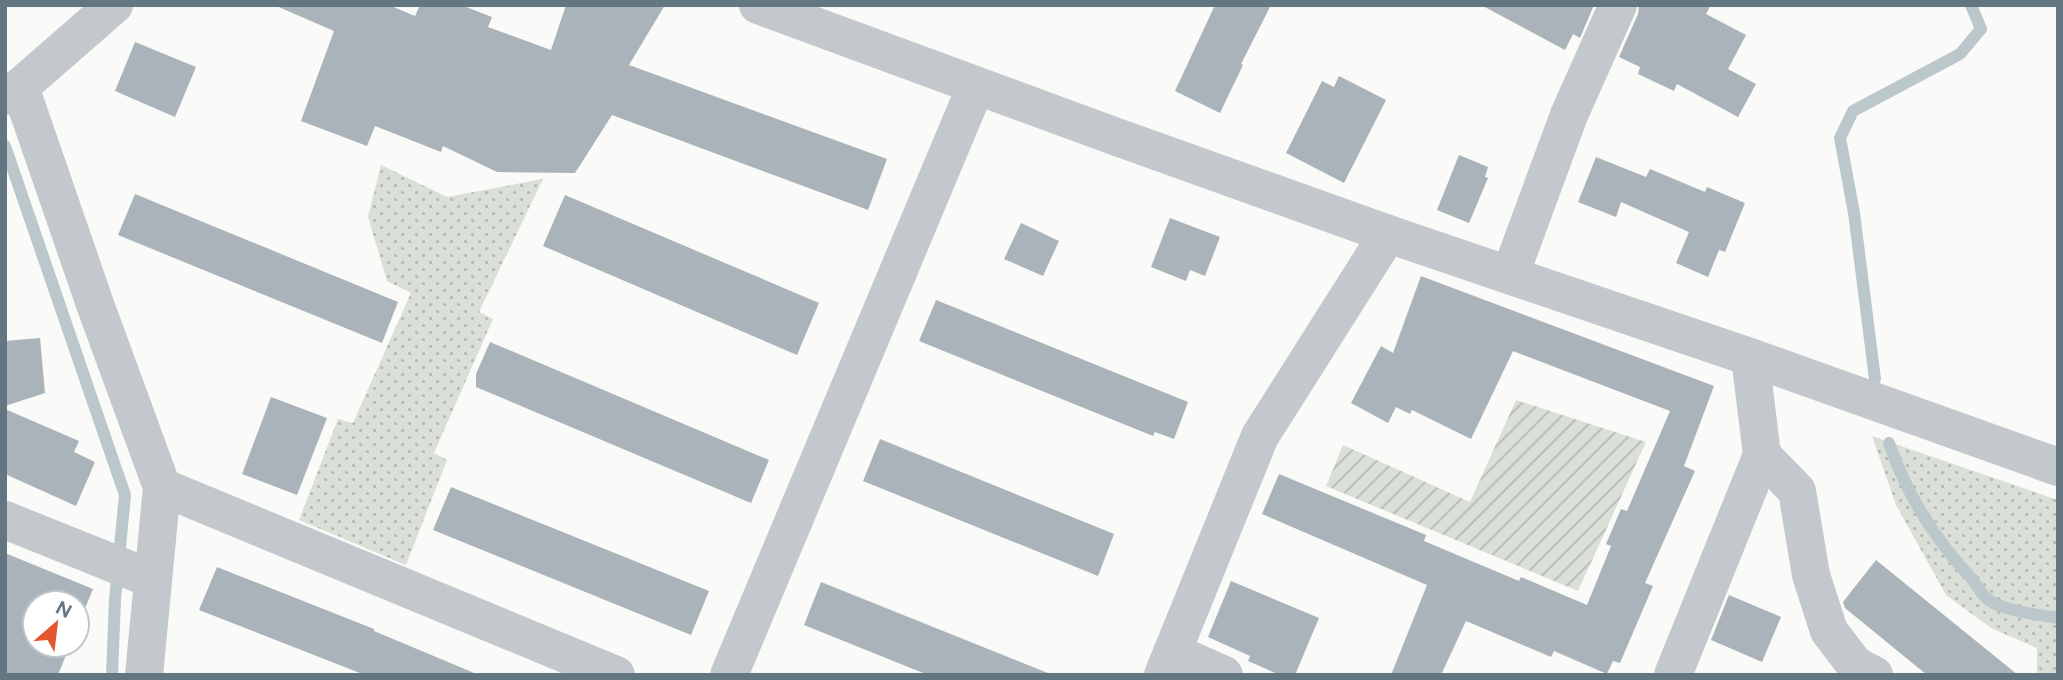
<svg xmlns="http://www.w3.org/2000/svg" width="2063" height="680" viewBox="0 0 2063 680" font-family="Figtree,sans-serif">
<style>
.park{fill:url(#park-dots)}
.garden{fill:url(#garden-furrows)}
.lines{fill:none;stroke-linecap:round;stroke-linejoin:round}
.stream{stroke:#bbc7cb;stroke-width:12}
.building{fill:#aab3b9}
.minor{stroke:#c3c8cc;stroke-width:38}
</style>
<defs>
<pattern id="park-dots" width="8" height="8" patternUnits="userSpaceOnUse" patternTransform="scale(1.75)"><rect width="8" height="8" fill="#dadfd7"/><path d="M2 2h.1M6 6h.1" fill="none" stroke="#b4b9b4" stroke-width="1.8" stroke-linecap="round"/></pattern>
<pattern id="garden-furrows" width="10" height="10" patternUnits="userSpaceOnUse" patternTransform="scale(1.75)"><rect width="10" height="10" fill="#dadfd7"/><path d="M-1 1l2-2M0 10L10 0M9 11l2-2" fill="none" stroke="#b4b9b4"/></pattern>
</defs>
<rect width="100%" height="100%" fill="#fafaf8"/>
<g class="park">
<path d="M381,165L447,197L543,179L479,312L493,319L434,453L447,460L406,565L299,520L338,419L353,423L411,293L387,281L368,217Z"/>
<path d="M1872,436L2058,500V675H2037V648L1991,628L1946,595L1896,505Z"/>
</g>
<path class="garden" d="M1516,400L1646,442L1578,591L1326,486L1343,445L1470,502Z"/>
<g class="lines">
<g class="stream">
<path d="M5,146L125,495L115,599L112,675"/>
<path d="M1875,379L1854,213L1840,138L1853,111L1960,54L1981,29L1971,5"/>
<path d="M1889,443C1907,495 1935,540 1973,580C1978,587 1983,597 1990,601C2009,612 2036,614 2058,618"/>
</g>
</g>
<g class="building">
<path d="M274,5H389L415,16L420,5H461L492,17L488,27L551,50L566,5H665L629,65L887,159L868,210L612,115L575,173L497,172L443,146L441,152L375,126L367,146L301,121L334,31Z"/>
<path d="M1215,5H1271L1241,64L1243,65L1220,113L1175,91Z"/>
<path d="M1481,5H1594L1580,38L1573,34L1565,50Z"/>
<path d="M1639,5H1711L1706,14L1746,35L1728,69L1756,84L1738,117L1677,84L1674,91L1638,74L1640,67L1619,57L1638,14Z"/>
<path d="M135,42L196,67L175,117L115,91Z"/>
<path d="M1339,76L1386,100L1344,183L1286,153L1322,81L1334,87Z"/>
<path d="M1459,155L1488,167L1485,177L1488,178L1469,223L1437,210Z"/>
<path d="M1596,157L1646,177L1650,169L1705,192L1707,187L1745,203L1725,252L1719,250L1708,277L1676,263L1689,232L1621,202L1616,217L1578,202Z"/>
<path d="M135,194L398,302L382,343L118,235Z"/>
<path d="M565,195L819,303L797,355L543,246Z"/>
<path d="M1170,218L1220,237L1205,276L1190,270L1186,281L1151,267Z"/>
<path d="M1021,223L1059,241L1043,276L1004,259Z"/>
<path d="M1421,276L1714,386L1684,466L1695,471L1645,583L1653,586L1620,663L1613,661L1607,674L1554,651L1551,657L1466,621L1441,675H1391L1427,585L1262,514L1279,474L1426,535L1424,541L1519,581L1521,577L1587,605L1611,546L1606,544L1621,509L1627,511L1670,411L1513,351L1471,439L1412,410L1410,414L1396,407L1388,423L1351,403L1381,346L1393,353Z"/>
<path d="M936,300L1188,402L1174,439L1155,432L1153,436L919,341Z"/>
<path d="M40,338L45,393L5,406V341Z"/>
<path d="M490,342L769,460L751,503L476,387V374Z"/>
<path d="M271,397L327,418L297,495L242,474Z"/>
<path d="M5,409L79,441L74,452L95,462L76,506L5,474Z"/>
<path d="M880,439L1114,534L1098,576L863,481Z"/>
<path d="M451,487L709,591L691,635L433,530Z"/>
<path d="M5,553L93,589L77,628V603H35V645H70L58,675H5Z"/>
<path d="M1876,560L2018,675H1927L1845,608L1843,602Z"/>
<path d="M217,567L374,629V631L479,675H365L199,610Z"/>
<path d="M1231,581L1319,618L1295,675H1280L1248,661L1250,656L1208,637Z"/>
<path d="M821,582L1048,673V675H928L804,625Z"/>
<path d="M1729,595L1781,617L1762,662L1711,640Z"/>
</g>
<g class="lines">
<g class="minor">
<path d="M758,5L1114,136L1388,234L1750,357L2058,467"/>
<path d="M20,87L96,307L162,487L144,675"/>
<path d="M5,96L20,87L114,5"/>
<path d="M1510,275L1569,115L1618,5"/>
<path d="M1750,357L1762,455L1797,491L1811,575L1829,631L1855,665L1874,675"/>
<path d="M162,487L616,675"/>
<path d="M5,520L152,579"/>
<path d="M1172,652L1224,675"/>
<path d="M729,675L976,86"/>
<path d="M1163,675L1260,436L1388,234"/>
<path d="M1673,675L1762,455"/>
</g>
</g>
<rect width="2063" height="680" fill="none" stroke="#657683" stroke-width="14"/>
<g transform="translate(56 624) rotate(28)"><circle r="33" fill="#ffffff" stroke="#c1c8cd" stroke-width="2"/>
<path d="M0-5L12 26L0 18L-12 26Z" fill="#e4572e"/>
<text y="-10" font-size="19" font-weight="bold" text-anchor="middle" fill="#657683">N</text>
</g>
</svg>
